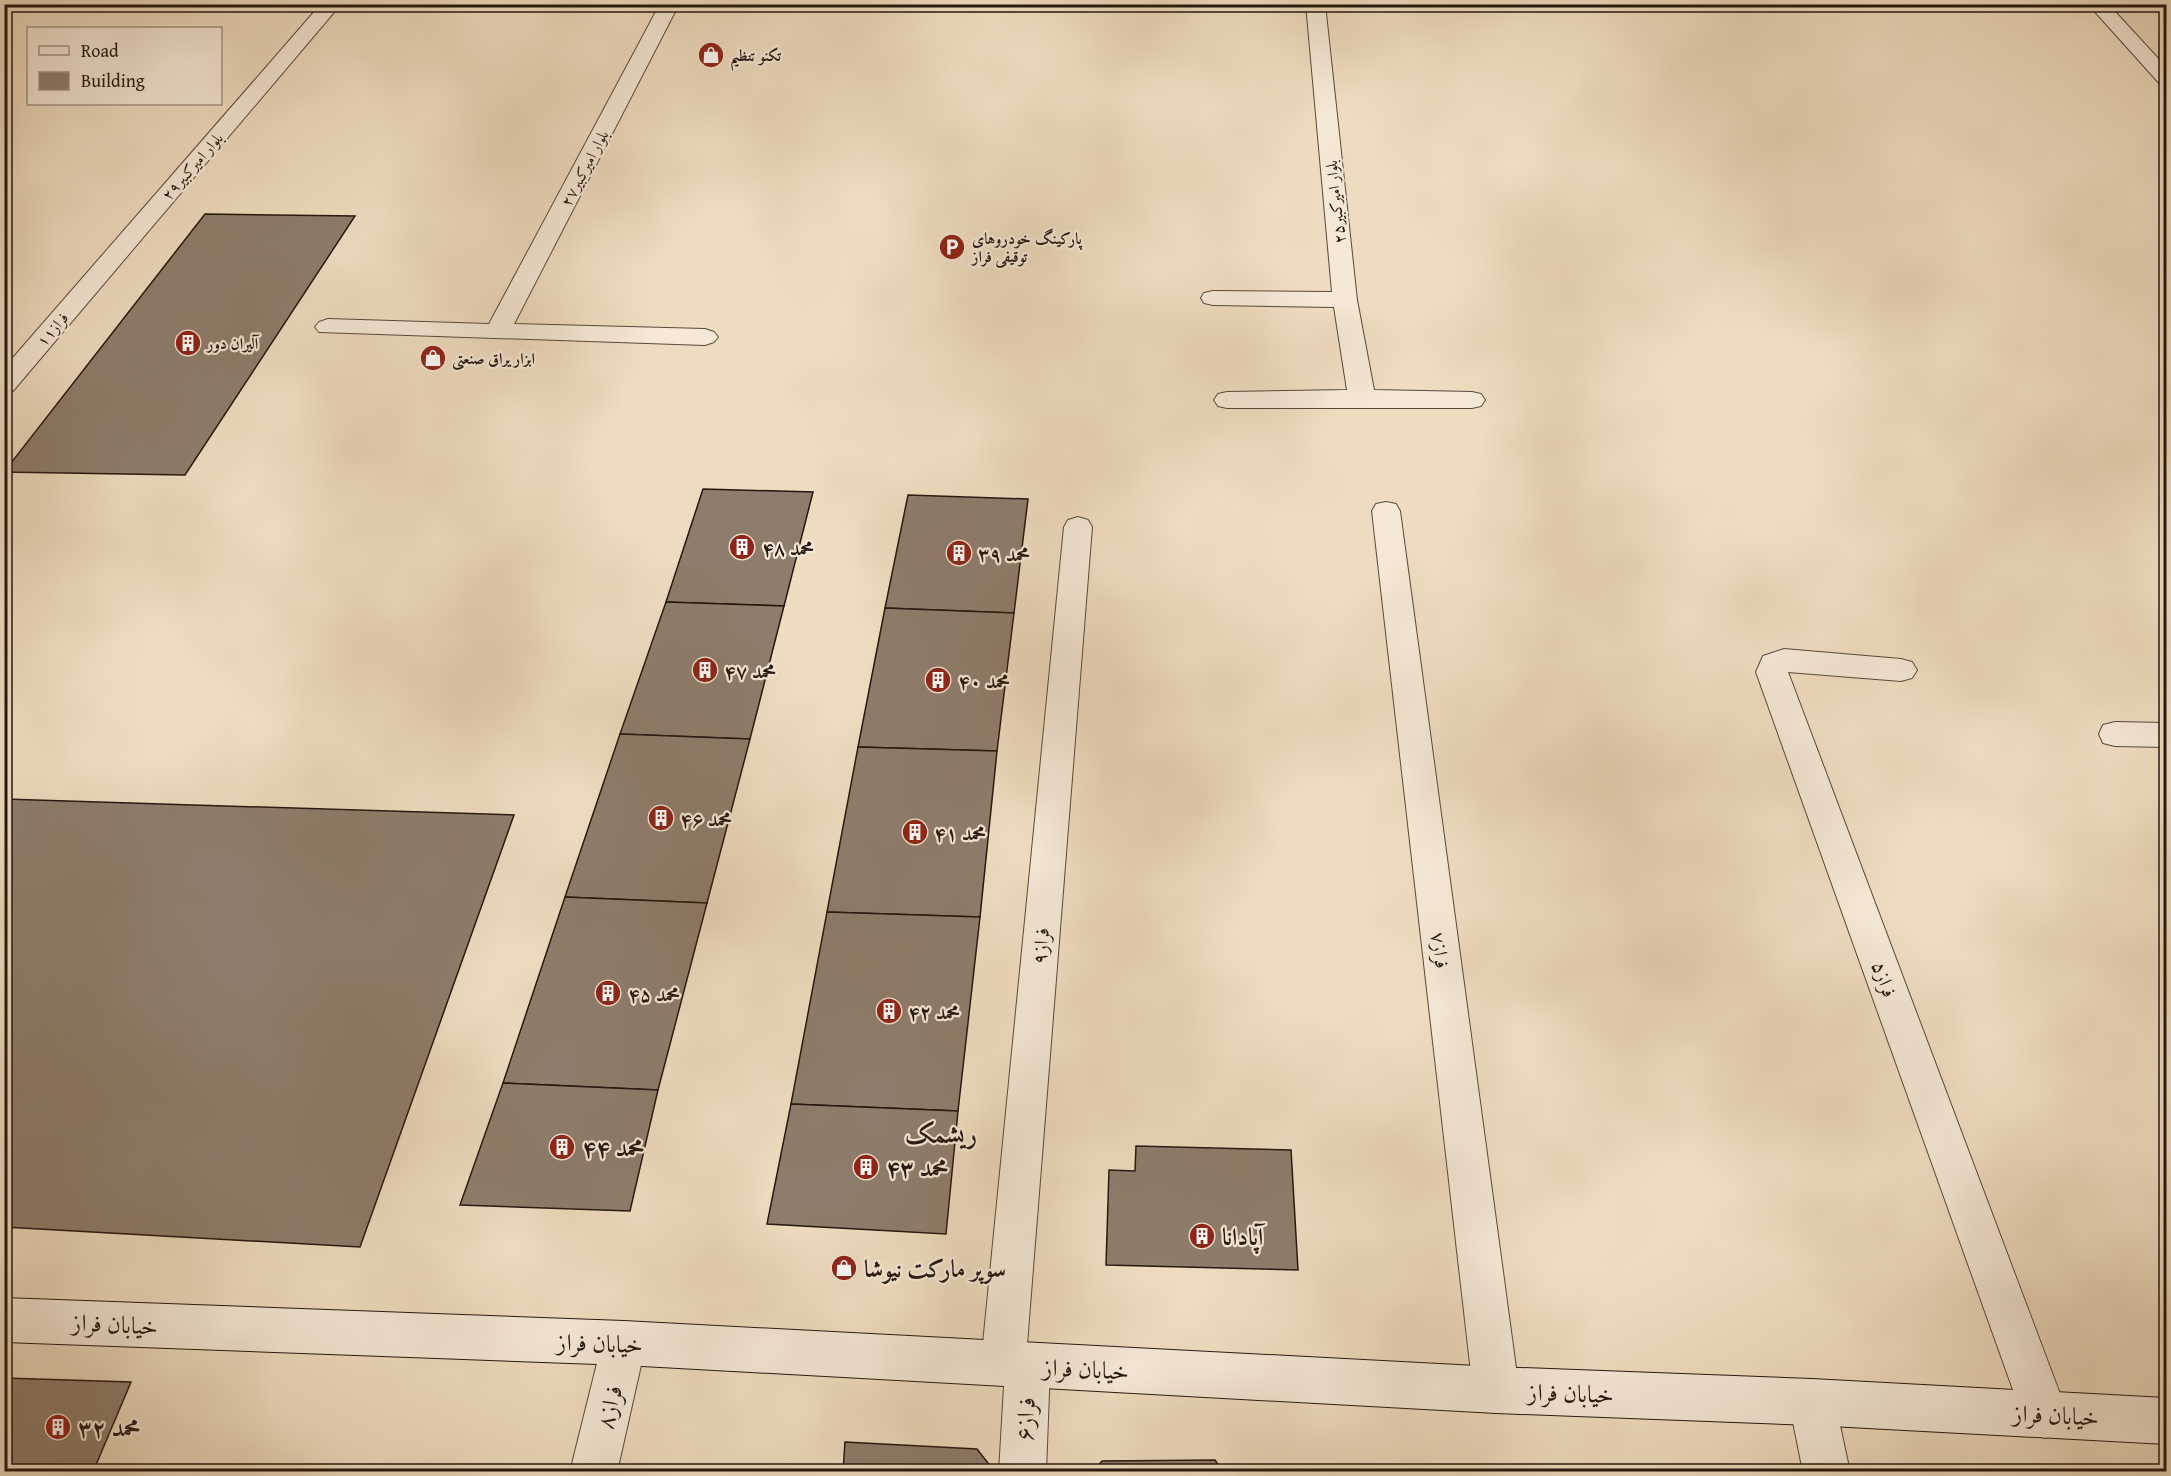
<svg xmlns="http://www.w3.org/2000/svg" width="2171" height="1476" viewBox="0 0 2171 1476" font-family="'Gentium Book Plus',Amiri,serif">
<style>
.building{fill:#8e7d6c;stroke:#251710;stroke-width:1.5}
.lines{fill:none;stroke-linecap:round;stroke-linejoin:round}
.street-casing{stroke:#58483c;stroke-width:2}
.secondary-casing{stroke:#251710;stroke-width:2}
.street{fill:#f5e8d6;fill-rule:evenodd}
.secondary{fill:#f5e8d6;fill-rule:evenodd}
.labels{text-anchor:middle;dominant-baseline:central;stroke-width:4.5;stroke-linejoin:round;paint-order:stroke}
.far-poi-label{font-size:16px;font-weight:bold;fill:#251710;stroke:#f5e8d6;text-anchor:start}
.far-street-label{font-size:16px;fill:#251710;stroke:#f5e8d6}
.poi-label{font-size:20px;font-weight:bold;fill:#251710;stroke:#f5e8d6;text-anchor:start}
.street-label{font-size:20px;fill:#251710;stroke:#f5e8d6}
.near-poi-label{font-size:24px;font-weight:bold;fill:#251710;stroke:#f5e8d6;text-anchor:start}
.near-street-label{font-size:24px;fill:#251710;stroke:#f5e8d6}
.near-neighbourhood-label{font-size:26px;font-weight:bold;fill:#251710;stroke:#f5e8d6}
</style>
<rect width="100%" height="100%" fill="#efdcc0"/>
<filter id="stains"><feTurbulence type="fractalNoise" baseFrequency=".00333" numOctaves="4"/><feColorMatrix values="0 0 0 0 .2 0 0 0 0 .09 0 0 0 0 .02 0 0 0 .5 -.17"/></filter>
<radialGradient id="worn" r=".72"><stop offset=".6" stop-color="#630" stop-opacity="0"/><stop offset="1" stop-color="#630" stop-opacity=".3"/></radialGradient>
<g class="building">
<path d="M205,214L355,216L185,475L4,472Z"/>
<path d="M703,489L813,492L784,606L666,602Z"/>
<path d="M908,495L1028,499L1014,613L885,608Z"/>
<path d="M666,602L784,606L750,739L620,734Z"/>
<path d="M885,608L1014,613L997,751L858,747Z"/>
<path d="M620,734L750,739L707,903L565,897Z"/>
<path d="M858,747L997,751L980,917L827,912Z"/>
<path d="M4,799L514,815L360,1247L4,1227Z"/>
<path d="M565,897L707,903L658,1090L503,1083Z"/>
<path d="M827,912L980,917L958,1111L791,1104Z"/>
<path d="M503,1083L658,1090L630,1211L460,1205Z"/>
<path d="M791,1104L958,1111L946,1234L767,1224Z"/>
<path d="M1136,1146L1291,1150L1298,1270L1106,1265L1109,1170L1135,1171Z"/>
<path d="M4,1378L131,1382L93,1472H4Z"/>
<path d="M845,1442L977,1449L995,1472H843Z"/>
<path d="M1215,1460L1223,1472H1093L1102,1461Z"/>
<path d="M665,1467L762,1472H664Z"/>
</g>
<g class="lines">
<g class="street-casing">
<g id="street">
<path d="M321,4H341L13,391L4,393V368Z"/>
<path d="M660,4H679L514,324L705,329L714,332L718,337L714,342L705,345L319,332L315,327L319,322L328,319L489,324Z"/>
<path d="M1306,4H1325L1357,300L1374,390L1472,392L1481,394L1485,400L1481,406L1472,408H1227L1218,406L1214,400L1218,394L1227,392L1347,390L1334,307L1213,305L1204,303L1201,298L1204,293L1213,291L1332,292Z"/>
<path d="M2088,4H2108L2166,67V85L2159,83Z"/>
<path d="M1386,502L1396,504L1400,511L1519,1390L1512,1406L1496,1413L1480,1406L1473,1390L1372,511L1376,504Z"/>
<path d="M1078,517L1088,520L1092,527L1027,1344L1044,1350L1050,1366L1046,1472H999L1004,1386L987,1380L981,1364L1064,527L1068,520Z"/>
<path d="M1784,649L1901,659L1912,662L1917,670L1912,678L1901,681L1788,672L2068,1415L2061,1431L2045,1438L2029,1431L2022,1415L1756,672L1763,656Z"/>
<path d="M2115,722L2166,723V747L2115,746L2103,743L2099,734L2103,725Z"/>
<path d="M624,1321L640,1327L646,1343L617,1472H570L602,1343L608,1327Z"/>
<path d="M1812,1379L1828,1386L1835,1402L1850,1472H1803L1789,1402L1796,1386Z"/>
</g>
</g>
<g class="secondary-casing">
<path id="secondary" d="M4,1298L624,1321L1496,1367L1812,1379L2166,1398V1444L1812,1425L1496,1413L624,1365L4,1342Z"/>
</g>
<use href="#street" class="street"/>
<use href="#secondary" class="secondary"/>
</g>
<defs>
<g id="shop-disc" transform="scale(1.35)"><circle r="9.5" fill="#8f2418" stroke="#f5e8d6"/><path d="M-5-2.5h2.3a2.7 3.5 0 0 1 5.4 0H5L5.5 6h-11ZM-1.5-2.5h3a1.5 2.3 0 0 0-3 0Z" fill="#fff"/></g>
<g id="parking-disc" transform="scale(1.35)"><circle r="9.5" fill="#8f2418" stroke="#f5e8d6"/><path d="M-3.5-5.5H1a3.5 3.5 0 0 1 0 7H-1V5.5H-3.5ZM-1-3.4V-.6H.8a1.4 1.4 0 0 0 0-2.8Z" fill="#fff"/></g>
<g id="building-disc" transform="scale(1.35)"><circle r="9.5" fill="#8f2418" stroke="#f5e8d6"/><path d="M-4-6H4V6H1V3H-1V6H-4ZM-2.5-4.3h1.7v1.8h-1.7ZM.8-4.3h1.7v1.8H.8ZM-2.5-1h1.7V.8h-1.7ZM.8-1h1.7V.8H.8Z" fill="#fff"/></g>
</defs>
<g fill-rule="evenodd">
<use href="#shop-disc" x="711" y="55"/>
<use href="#parking-disc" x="952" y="247"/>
<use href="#building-disc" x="188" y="343"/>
<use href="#shop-disc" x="433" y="358"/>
<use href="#building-disc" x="742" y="547"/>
<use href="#building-disc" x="959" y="553"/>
<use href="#building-disc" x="705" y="670"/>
<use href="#building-disc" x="938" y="680"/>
<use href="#building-disc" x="661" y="818"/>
<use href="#building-disc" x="915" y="832"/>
<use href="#building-disc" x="608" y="993"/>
<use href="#building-disc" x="889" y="1011"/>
<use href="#building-disc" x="562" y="1147"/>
<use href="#building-disc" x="866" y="1167"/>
<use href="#building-disc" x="1202" y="1236"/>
<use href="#shop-disc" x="844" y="1268"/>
<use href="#building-disc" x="58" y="1427"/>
</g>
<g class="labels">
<g class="far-poi-label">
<text x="730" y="55">تکنو تنظیم</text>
<text x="972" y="238">پارکینگ خودروهای<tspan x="972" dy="18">توقیفی فراز</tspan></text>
<text x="207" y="343">آلیران دور</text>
<text x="452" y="358">ابزار یراق صنعتی</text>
</g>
<g class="far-street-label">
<text transform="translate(192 166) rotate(-49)">۲۹بلوار امیرکبیر</text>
<text transform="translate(584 168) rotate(-62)">بلوار امیرکبیر۲۷</text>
<text transform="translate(1335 202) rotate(-96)">بلوار امیرکبیر۲۵</text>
<text transform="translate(52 329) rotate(-49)">فراز۱۱</text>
</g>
<g class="poi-label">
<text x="762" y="547">محمد ۴۸</text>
<text x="978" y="553">محمد ۳۹</text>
<text x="724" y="670">محمد ۴۷</text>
<text x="958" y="680">محمد ۴۰</text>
<text x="680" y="818">محمد ۴۶</text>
<text x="934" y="832">محمد ۴۱</text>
<text x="628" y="993">محمد ۴۵</text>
<text x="908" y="1011">محمد ۴۲</text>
</g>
<g class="street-label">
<text transform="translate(1040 946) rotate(-85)">فراز۹</text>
<text transform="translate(1441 950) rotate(83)">فراز۷</text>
<text transform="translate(1885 979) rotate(70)">فراز۵</text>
</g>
<g class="near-poi-label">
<text x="582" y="1147">محمد ۴۴</text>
<text x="886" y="1167">محمد ۴۳</text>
<text x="1222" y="1236">آپادانا</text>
<text x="864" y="1268">سوپر مارکت نیوشا</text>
<text x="78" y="1427">محمد ۳۲</text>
</g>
<g class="near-street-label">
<text transform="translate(115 1324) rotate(3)">خیابان فراز</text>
<text transform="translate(600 1343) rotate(2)">خیابان فراز</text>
<text transform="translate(1086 1369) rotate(3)">خیابان فراز</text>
<text transform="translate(1571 1393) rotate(2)">خیابان فراز</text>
<text transform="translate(609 1407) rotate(-76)">فراز۸</text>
<text transform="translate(2056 1415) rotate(3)">خیابان فراز</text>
<text transform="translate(1025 1419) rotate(-86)">فراز۶</text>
</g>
<g class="near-neighbourhood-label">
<text x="941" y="1133">ریشمک</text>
</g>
</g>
<rect width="2171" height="1476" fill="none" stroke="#efdcc0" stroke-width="24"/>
<rect x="6" y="6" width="2159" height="1464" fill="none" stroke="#251710" stroke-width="3"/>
<rect x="12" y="12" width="2147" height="1452" fill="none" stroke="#251710" stroke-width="1.5"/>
<rect x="27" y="27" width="195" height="78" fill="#f5e8d6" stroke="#a29487" stroke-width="1.5"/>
<rect x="39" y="46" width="30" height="9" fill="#f5e8d6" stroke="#a29487" stroke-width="1.5"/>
<text x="81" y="57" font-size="18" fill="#251710">Road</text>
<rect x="39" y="72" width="30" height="18" fill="#8e7d6c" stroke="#a29487" stroke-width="1.5"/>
<text x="81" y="87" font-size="18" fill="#251710">Building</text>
<rect width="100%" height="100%" filter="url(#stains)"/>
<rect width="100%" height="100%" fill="url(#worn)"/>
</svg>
